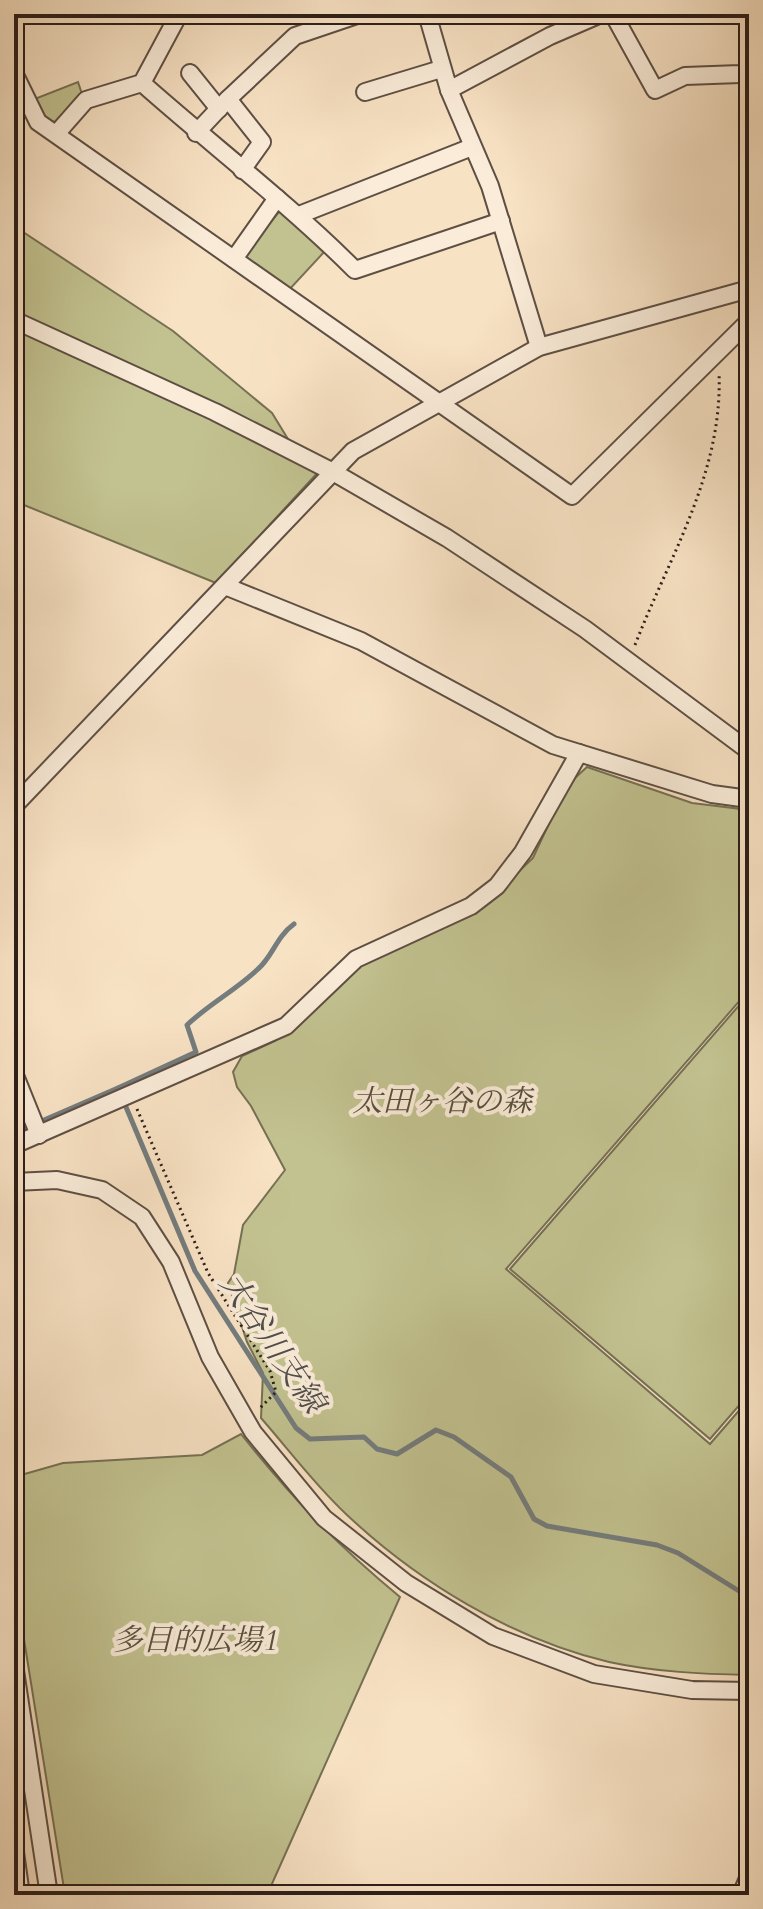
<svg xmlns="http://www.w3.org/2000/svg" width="763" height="1909" viewBox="0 0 763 1909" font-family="Cardo,'Noto Serif JP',serif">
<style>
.green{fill:#c2c290;stroke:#767054;stroke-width:2}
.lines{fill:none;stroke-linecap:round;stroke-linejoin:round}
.stream{stroke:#747c7d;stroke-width:5}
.minor-casing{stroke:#5e4f44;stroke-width:20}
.path{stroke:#2b1e19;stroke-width:3;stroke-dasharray:2 4;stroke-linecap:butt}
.minor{stroke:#faecd9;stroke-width:16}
.labels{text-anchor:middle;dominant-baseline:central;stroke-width:8;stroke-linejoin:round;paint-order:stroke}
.park-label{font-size:30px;font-style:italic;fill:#584f3d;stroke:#faecd9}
.water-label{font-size:32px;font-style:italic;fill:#4f4d4b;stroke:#faecd9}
</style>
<rect width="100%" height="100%" fill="#f8e2c4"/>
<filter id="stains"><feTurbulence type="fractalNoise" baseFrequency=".0025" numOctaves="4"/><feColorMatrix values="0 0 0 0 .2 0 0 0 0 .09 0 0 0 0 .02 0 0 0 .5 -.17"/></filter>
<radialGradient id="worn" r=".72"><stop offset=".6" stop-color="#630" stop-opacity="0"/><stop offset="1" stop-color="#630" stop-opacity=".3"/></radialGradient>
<g class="green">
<path d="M78,82L82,94L55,122L41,119L32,100Z"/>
<path d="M282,208L325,251L288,291L241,259Z"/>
<path d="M14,226L173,331L272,413L288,439L321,469L216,583L14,501Z"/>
<path d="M587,767L692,803L749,810V990L506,1269L710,1444L749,1399V1675C703,1674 655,1672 609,1662C512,1639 418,1582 346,1514C315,1485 289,1450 261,1418L263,1373L247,1342L228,1283L234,1274L243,1225L285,1170L251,1106L237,1087L233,1072L242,1056L275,1041L301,1021L354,965L492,897L533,858L559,802L575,778Z"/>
<path d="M749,994V1394L710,1439L510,1269Z"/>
<path d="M241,1434C291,1497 337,1545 400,1597L267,1895H65L14,1577V1477L63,1463L202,1455Z"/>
</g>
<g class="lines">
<g class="stream">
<path d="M118,1088L196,1052L187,1025C209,1004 236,990 258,969C273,956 276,937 294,924"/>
<path d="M14,1133L118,1088L195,1271L296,1428L310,1439L364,1437L377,1449L397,1454L436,1430L454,1437L511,1477L534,1519L547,1526L657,1545L678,1553L739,1591L749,1593"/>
</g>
<g class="minor-casing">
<g id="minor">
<path d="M427,14L449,90L490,186L539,347"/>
<path d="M613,14L655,90L685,76L740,74L749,71"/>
<path d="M14,73L38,122L572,496L749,321"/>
<path d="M190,73L219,109"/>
<path d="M142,83C213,146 288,203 355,270L501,221"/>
<path d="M449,90L550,36L601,14"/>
<path d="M365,92L441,69"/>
<path d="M228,99L295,36L360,14"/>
<path d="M57,133L86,100L142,83L179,14"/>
<path d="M196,133L228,99L262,142L242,170"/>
<path d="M299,215L472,147"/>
<path d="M234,259L277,198"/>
<path d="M14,320L215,412L333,472L447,538L585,629L749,751"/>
<path d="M225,586L361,641L553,745L712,794L749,799"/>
<path d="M14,806L353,451L539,347L749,289"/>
<path d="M14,1073L39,1135"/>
<path d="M14,1145L286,1026L356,959L471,906L497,886L523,852L579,753"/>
<path d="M14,1182L57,1180L102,1190L142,1217L171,1262L210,1357L253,1432L324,1518L406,1583L493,1636L594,1674L692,1690L749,1691"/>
<path d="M14,1664L49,1895"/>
<path d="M14,1845L21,1895"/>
<path d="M741,1895L749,1876"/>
</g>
</g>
<g class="path">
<path d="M635,645C670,555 723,472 719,373"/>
<path d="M137,1109L208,1273L270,1371L276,1392L260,1408"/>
</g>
<use href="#minor" class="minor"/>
</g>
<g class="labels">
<g class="park-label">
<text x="442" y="1101">太田ヶ谷の森</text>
<text x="195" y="1640">多目的広場1</text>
</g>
<g class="water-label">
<text transform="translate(272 1343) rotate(56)">大谷川支線</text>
</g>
</g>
<rect width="763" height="1909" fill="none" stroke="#f8e2c4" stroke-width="48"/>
<rect x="16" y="16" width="731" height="1877" fill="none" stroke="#2b1e19" stroke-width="4"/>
<rect x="24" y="24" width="715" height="1861" fill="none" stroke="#2b1e19" stroke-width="2"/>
<rect width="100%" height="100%" filter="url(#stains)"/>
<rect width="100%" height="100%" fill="url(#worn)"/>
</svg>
